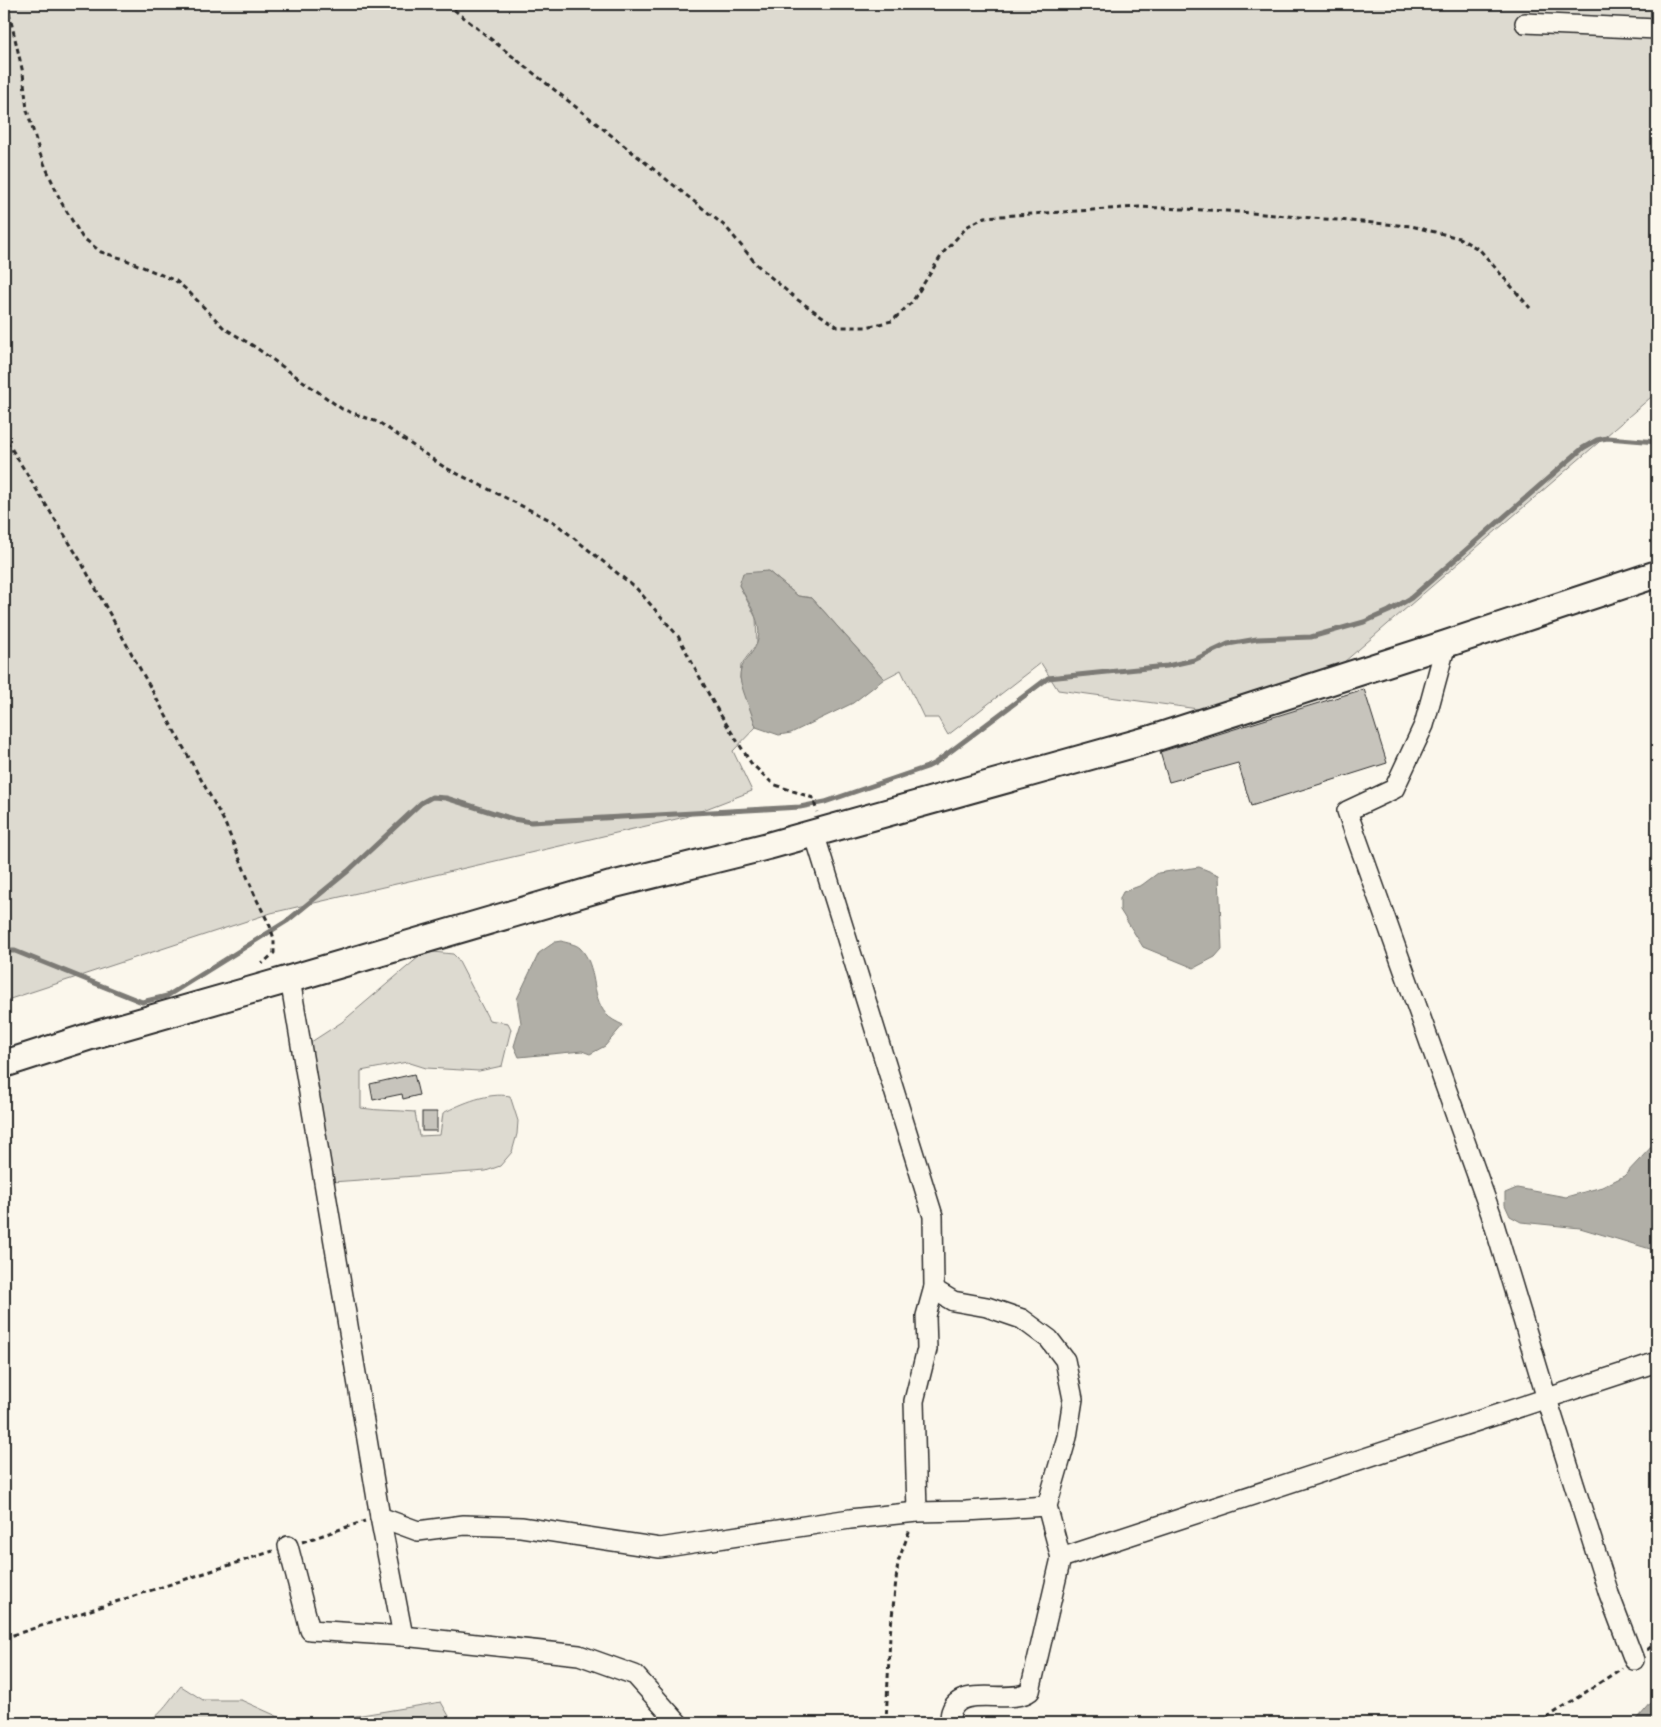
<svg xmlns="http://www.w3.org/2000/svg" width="1661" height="1727" viewBox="0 0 1661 1727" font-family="Itim,sans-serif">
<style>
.green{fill:#dddad0;stroke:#84827e}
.water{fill:#b1afa7;stroke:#7b7a75}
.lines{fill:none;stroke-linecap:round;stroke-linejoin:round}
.stream{stroke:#7b7a75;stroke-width:5}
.building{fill:#c7c4bc;stroke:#2b2b2b}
.street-casing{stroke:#2b2b2b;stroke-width:22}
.secondary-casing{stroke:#2b2b2b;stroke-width:30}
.path{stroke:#2b2b2b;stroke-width:3;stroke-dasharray:5 4;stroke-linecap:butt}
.street{stroke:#fbf7ec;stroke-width:19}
.secondary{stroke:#fbf7ec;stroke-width:26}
</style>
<rect width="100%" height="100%" fill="#fbf7ec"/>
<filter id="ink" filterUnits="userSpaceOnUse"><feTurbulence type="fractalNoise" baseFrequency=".02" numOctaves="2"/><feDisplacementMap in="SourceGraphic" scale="10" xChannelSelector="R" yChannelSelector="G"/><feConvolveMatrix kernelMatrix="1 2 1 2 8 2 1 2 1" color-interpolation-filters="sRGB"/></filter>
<g filter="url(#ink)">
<g class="green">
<path d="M4,4H1657V392L1322,681L1198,709L1058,690L1041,663L948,735L938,718H924L901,670L884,679L812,598L798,596L768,571L739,585L756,618L757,643L741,665L740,678L756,727L733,751L752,791L685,817L271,913L4,1001Z"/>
<path d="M433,952L453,954L457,958L489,1020L508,1023L511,1029L502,1066L479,1071L426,1068L407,1062L361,1071V1108C379,1111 397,1110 415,1112L419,1136L440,1135L443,1113C463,1103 488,1092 510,1096L518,1121L517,1134L512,1152L500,1166L486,1171L332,1182L308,1044L342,1022L420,956Z"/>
<path d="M181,1686L203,1700H241L279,1717L319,1722L441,1702L453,1723H141C159,1719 169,1700 181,1686Z"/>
</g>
<g class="water">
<path d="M768,571L798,596L812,598L884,679L853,703L791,733L779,735L756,727C752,713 742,691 740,678C739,662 752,657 757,643C764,623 748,602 739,585L743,573Z"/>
<path d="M1199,867L1219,875L1222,949L1215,957L1194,968L1143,947L1120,910V898L1123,892L1142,885L1158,873Z"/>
<path d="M561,941C567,943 576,944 580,948C598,966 590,995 606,1014C610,1019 617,1022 623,1025L605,1046L590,1054L582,1051L519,1057L514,1046L521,1023L517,999L539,953L555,942Z"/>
<path d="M1657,1141V1251L1580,1228L1521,1222L1510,1216L1505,1205V1193L1517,1188L1566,1197L1602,1187L1624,1176Z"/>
<path d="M1657,1696V1723H1634Z"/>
</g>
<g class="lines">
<path class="stream" d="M4,951H15L142,1002L167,996L287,921L348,871L421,803L432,797L446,798L513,819L531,822L800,807L825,802L927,767L935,763L1048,678L1167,666L1194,660L1228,644L1257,639L1311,637L1364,622L1389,611L1411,598L1583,448L1597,440L1607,438L1657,442"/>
</g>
<g class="building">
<path d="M1364,689L1387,763L1251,806L1238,763L1169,782L1160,752Z"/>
<path d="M414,1074L419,1095L403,1099L402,1094L373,1100L370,1084Z"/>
<rect x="422" y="1112" width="15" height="19"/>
</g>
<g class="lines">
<g class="street-casing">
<g id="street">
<path d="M1525,23L1657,29"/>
<path d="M1446,644L1424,725L1394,789L1347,811L1491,1214L1547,1399L1609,1594L1634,1660"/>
<path d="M814,833L933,1216L934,1287L926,1316L927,1349L914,1401L917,1512"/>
<path d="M290,979L380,1517L403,1636L579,1655L635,1675L678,1723"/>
<path d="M934,1287L938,1292L953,1301L987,1307L1022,1319L1049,1339L1065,1360L1073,1399L1067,1437L1047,1506L1061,1558L1657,1362"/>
<path d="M380,1517L418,1531L464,1525L521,1527L660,1548L850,1519L917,1512L966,1511L1047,1506"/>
<path d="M288,1546L310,1630L403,1636"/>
<path d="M950,1723C950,1720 950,1715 951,1712C960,1683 1011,1706 1030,1691L1061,1558"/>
</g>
</g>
<g class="secondary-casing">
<path id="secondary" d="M4,1064L94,1035L290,979L611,885L768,846L1148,740L1446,644L1657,574"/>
</g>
<g class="path">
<path d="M7,4L23,73L27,110L40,154L61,202L82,237L101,252L124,259L176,281L187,290L224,328L255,347L342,409L380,423L444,467L554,522L637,589L678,636L715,706L751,763L773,784L813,798L817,812"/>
<path d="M447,4L726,227L757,265L795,298L838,327H866L892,321L912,302L943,253L968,226L985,217L1139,207L1226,211L1411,226L1459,238L1480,250L1530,308"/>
<path d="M4,433L6,440L80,560L224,821L256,898L270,926L274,939V953L262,964"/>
<path d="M302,1542L365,1521"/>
<path d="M4,1638L273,1551"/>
<path d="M1647,1650L1657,1642"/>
<path d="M886,1723L890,1635L898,1562L910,1529"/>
<path d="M1539,1723L1622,1668"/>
</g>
<use href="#street" class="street"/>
<use href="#secondary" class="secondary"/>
</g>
</g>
<rect width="1661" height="1727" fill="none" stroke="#fbf7ec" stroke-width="20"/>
<rect x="10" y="10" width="1641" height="1707" fill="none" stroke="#2b2b2b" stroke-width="2" filter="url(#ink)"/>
</svg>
